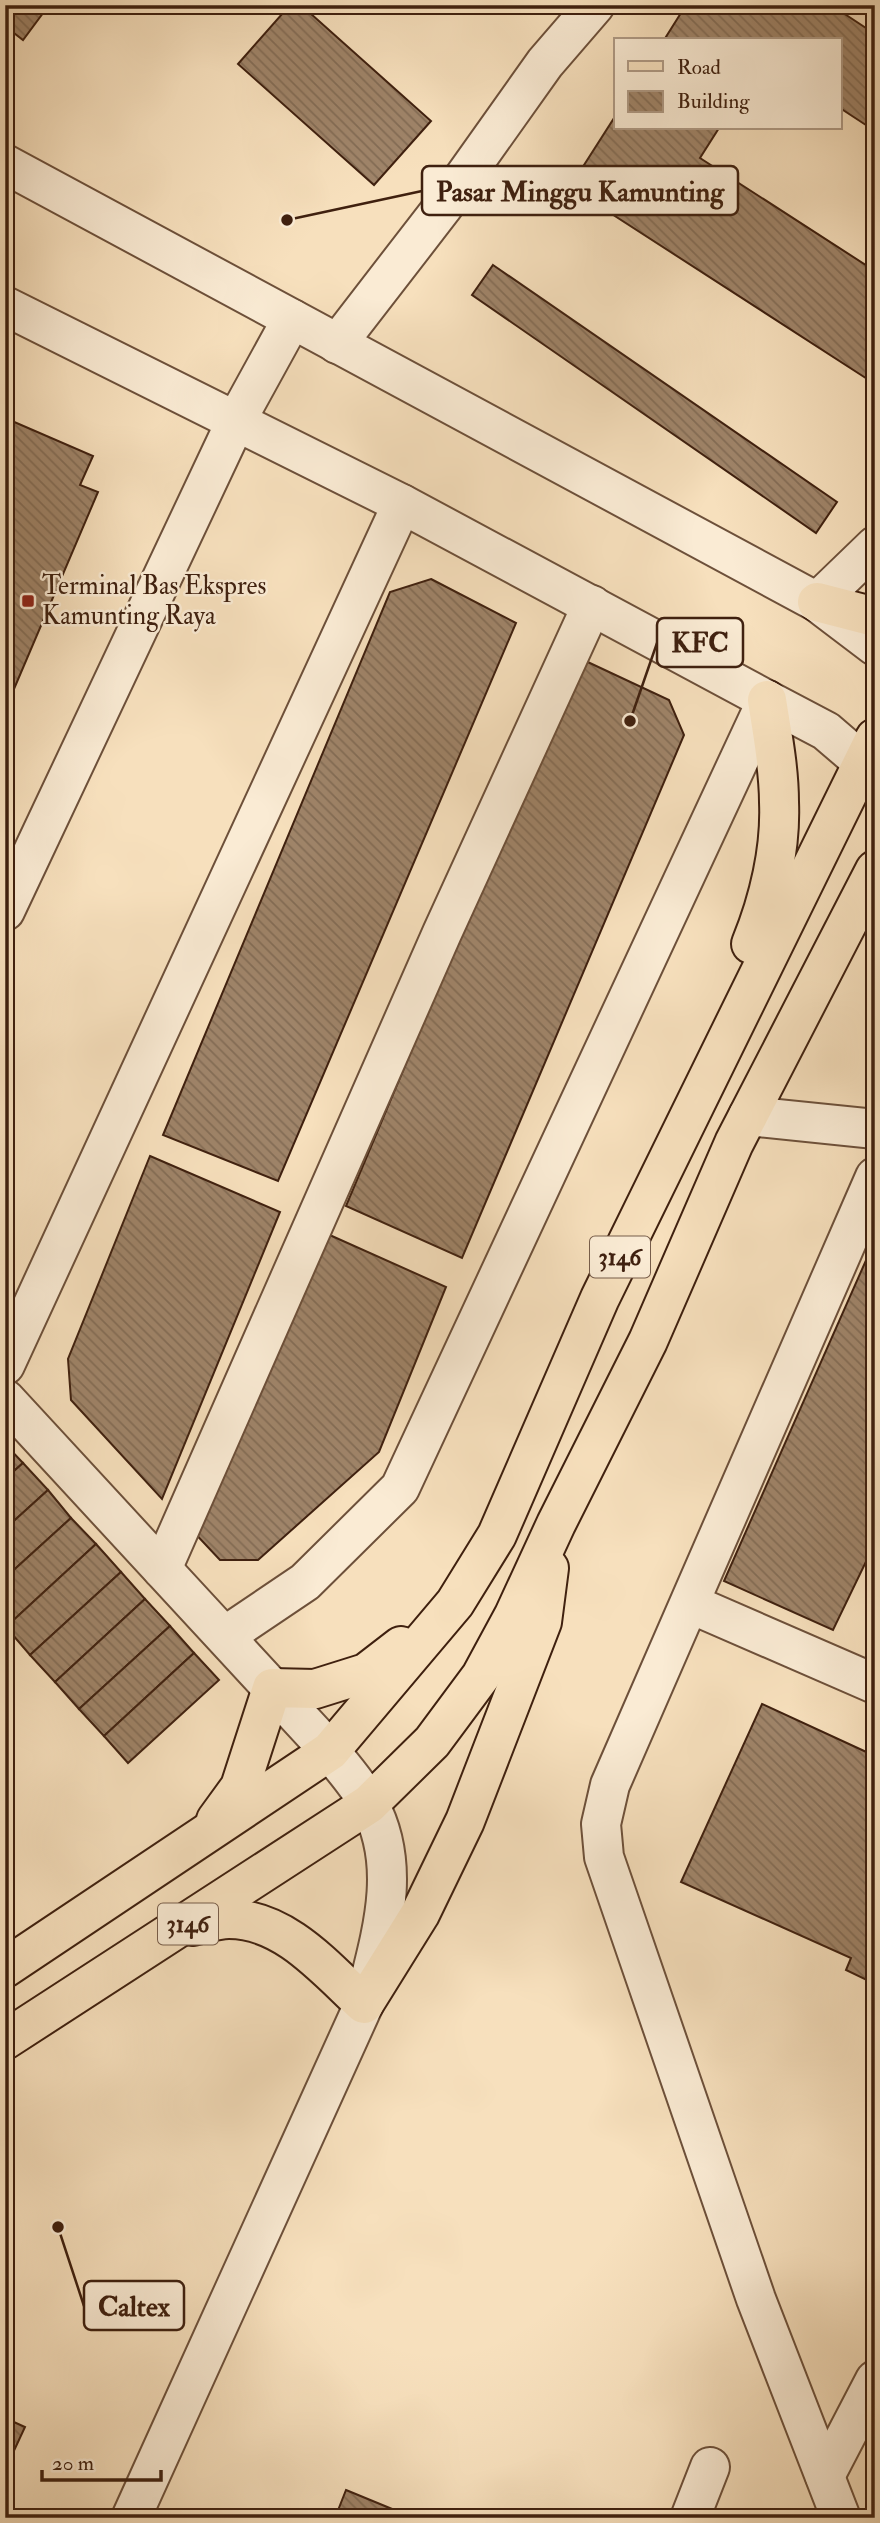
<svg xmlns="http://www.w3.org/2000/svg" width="880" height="2523" viewBox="0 0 880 2523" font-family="'IM FELL Double Pica',serif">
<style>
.building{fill:url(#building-back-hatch);stroke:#3f200f;stroke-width:2}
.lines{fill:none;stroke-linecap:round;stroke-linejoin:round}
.minor-casing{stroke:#6d503a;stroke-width:42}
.major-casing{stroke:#3f200f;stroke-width:42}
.minor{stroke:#faebd4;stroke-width:38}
.major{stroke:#f7e0bd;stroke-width:38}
.poi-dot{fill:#8f2418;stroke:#faebd4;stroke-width:2.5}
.labels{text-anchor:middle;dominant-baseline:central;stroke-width:5;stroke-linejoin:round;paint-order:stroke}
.shield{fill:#faebd4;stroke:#775d4a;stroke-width:2}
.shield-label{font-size:24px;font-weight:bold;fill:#3f200f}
.poi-label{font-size:26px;fill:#3f200f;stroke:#faebd4;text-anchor:start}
.leader{fill:none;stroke:#3f200f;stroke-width:2.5}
.callout-dot{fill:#3f200f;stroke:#faebd4;stroke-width:2.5}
.callout{fill:#faebd4;stroke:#3f200f;stroke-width:2.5}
.callout-label{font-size:28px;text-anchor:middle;font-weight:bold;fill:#3f200f}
</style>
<defs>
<pattern id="building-back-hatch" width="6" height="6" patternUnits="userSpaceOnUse" patternTransform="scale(1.75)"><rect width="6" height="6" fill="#9f8469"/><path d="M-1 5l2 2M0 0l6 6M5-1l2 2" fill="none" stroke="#836c55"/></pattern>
</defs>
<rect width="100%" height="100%" fill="#f7e0bd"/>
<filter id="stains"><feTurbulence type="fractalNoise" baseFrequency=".00286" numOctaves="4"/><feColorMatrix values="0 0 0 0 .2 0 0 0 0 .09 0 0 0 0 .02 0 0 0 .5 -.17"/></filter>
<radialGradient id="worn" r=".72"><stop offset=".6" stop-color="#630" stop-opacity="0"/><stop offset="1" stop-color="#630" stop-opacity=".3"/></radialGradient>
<g class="building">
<path d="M5,5H49L23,40L5,26Z"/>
<path d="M290,5H301L431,121L374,185L238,64Z"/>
<path d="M686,5H831L875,34V131L840,108V40H664Z"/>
<path d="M616,115V128H719L700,158L875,271V384L570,187Z"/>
<path d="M493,265L837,502L816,533L472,295Z"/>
<path d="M5,418L93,456L80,485L98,492L5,710Z"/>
<path d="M431,579L516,623L278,1181L163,1135L390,592Z"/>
<path d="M577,657L669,700L684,735L462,1258L346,1206Z"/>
<path d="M150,1156L280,1212L162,1499L71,1400L68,1359Z"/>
<path d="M314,1228L446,1287L379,1452L258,1560H220L189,1527Z"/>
<path d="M875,1240V1543L833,1630L724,1581Z"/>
<path d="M5,1444L23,1463L5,1479Z"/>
<path d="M23,1463L48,1490L5,1529V1479Z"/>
<path d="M48,1490L71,1518L5,1578V1529Z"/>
<path d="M71,1518L96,1544L6,1627L5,1578Z"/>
<path d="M96,1544L121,1572L30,1655L6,1627Z"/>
<path d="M121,1572L145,1599L55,1682L30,1655Z"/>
<path d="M145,1599L170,1626L79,1709L55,1682Z"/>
<path d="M170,1626L194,1653L104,1736L79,1709Z"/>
<path d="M194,1653L219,1680L128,1763L104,1736Z"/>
<path d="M762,1704L875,1756V1984L846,1970L851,1958L681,1882Z"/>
<path d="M5,2418L25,2427L5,2470Z"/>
<path d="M346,2490L414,2518H335Z"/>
</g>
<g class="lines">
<g class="minor-casing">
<g id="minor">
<path d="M5,164L817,602L875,646"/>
<path d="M5,306L402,504L767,700L826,731L875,773"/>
<path d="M337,344L442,208L545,63L595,5"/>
<path d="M817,602L875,546"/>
<path d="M5,911L236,421L292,319"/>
<path d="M748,1116L875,1129"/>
<path d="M5,1365L402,504"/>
<path d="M5,1399L330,1751C343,1768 359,1785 369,1804C404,1868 380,1938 364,2004L131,2518"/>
<path d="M162,1569L442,933L592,605"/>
<path d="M691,1604L875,1684"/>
<path d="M225,1636L305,1582L400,1488L767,700"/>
<path d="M825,2476L875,2380"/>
<path d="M690,2518L710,2467"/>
<path d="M841,2518L756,2299L604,1857L601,1824L610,1785L875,1177"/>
</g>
</g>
<g class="major-casing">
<g id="major">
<path d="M817,602L875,617"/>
<path d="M751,944C769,900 781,849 779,802C779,768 772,733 767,700"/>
<path d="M216,1820L240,1787L272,1688L315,1689L366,1673L401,1646"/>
<path d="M192,1926C203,1924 217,1919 229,1919C285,1919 326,1969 364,2004L420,1914L465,1821L542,1622L549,1568"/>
<path d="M5,1968L330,1751L455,1603L497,1535L600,1298L875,738"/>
<path d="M5,2040L369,1804L432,1742L481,1676L514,1615L556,1524L648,1341L734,1143L875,870"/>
</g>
</g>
<use href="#minor" class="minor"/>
<use href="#major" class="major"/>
</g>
<rect class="poi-dot" x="21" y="594" width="14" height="14" rx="3.5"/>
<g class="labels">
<g class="shield">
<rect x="590" y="1236.5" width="60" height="41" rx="5"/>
<rect x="158" y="1903.5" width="60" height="41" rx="5"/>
</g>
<g class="shield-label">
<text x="620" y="1257">3146</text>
<text x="188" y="1924">3146</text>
</g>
<g class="poi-label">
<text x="42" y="586">Terminal Bas Ekspres<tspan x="42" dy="30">Kamunting Raya</tspan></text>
</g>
</g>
<path class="leader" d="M287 220L422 191M630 721L657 643M58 2227L84 2306"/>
<g class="callout-dot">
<circle cx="287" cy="220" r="7"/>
<circle cx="630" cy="721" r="7"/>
<circle cx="58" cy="2227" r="7"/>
</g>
<g class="callout">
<rect x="422" y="166" width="316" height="49" rx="7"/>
<rect x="657" y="618" width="86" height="49" rx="7"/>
<rect x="84" y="2281" width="100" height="49" rx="7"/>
</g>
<g class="callout-label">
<text x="580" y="201">Pasar Minggu Kamunting</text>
<text x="700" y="652">KFC</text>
<text x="134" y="2316">Caltex</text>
</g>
<rect width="880" height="2523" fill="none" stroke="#f7e0bd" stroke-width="28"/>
<rect x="7" y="7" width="866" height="2509" fill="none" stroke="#3f200f" stroke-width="3.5"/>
<rect x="14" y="14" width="852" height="2495" fill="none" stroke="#3f200f" stroke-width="2"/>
<rect x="614" y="38" width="228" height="91" fill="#faebd4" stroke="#af9a85" stroke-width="2"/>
<rect x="628" y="61" width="35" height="10" fill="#f7e0bd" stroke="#af9a85" stroke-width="2"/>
<text x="677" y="74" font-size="21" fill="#3f200f">Road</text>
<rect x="628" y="91" width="35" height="21" fill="url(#building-back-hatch)" stroke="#af9a85" stroke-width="2"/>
<text x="677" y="108" font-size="21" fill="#3f200f">Building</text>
<path d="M42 2470v10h119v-10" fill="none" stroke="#3f200f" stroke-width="3.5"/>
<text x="52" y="2470" font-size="21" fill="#3f200f" stroke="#faebd4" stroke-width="5" paint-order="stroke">20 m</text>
<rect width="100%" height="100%" filter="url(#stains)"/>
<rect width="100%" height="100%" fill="url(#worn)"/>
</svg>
